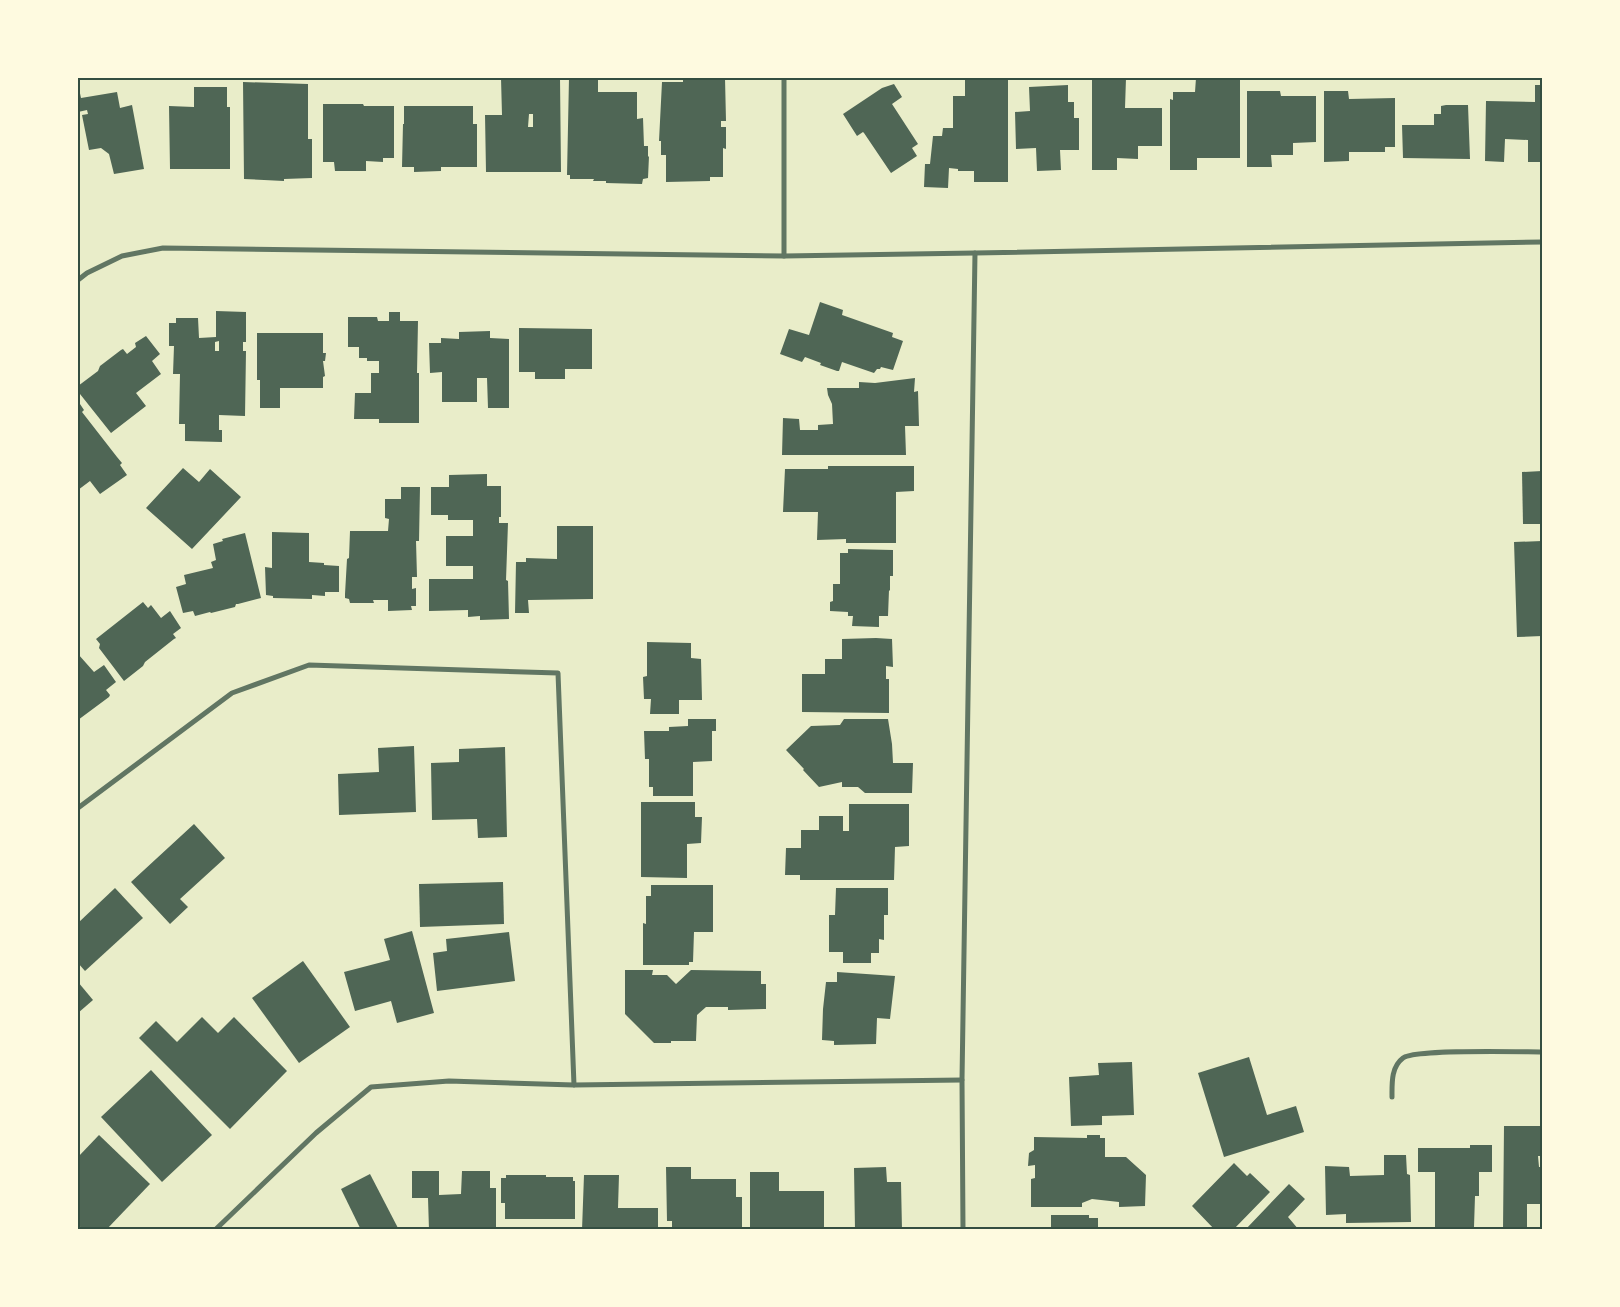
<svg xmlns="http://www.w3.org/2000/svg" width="1620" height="1307" viewBox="0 0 1620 1307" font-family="Manrope,sans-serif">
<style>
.building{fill:#4f6655;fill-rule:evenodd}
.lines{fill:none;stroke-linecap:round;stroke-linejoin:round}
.path{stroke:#344e41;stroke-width:3}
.minor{stroke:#617663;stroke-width:5}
.neatline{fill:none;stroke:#344e41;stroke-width:2}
</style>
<rect width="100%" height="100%" fill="#e9edc9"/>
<g class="building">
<path d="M501,78H560L561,172H486L485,115H502ZM529,114H533V127H528Z"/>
<path d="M569,78H598V92H637V119L643,118L644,146H648V157L649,156L648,178L643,179L642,184L606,183V181H593L594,179H570V175H567Z"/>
<path d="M683,78H725L726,121H721V127H726V149L723,148V177H710V181L666,182V155H661V141H659L662,82H683Z"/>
<path d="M965,78H1008V182H974V171H958V169L949,168L948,188L924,187L925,164H930L933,136H942L943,128H953V96H965Z"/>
<path d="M1092,78H1126L1125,108H1162V146H1138V159L1117,158V170H1092Z"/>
<path d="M1196,78H1240V158H1197V170H1170V99L1173,100V92H1195Z"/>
<path d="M243,82L308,84V139H312V178L284,179V181L244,179Z"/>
<path d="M78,84L81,98L117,92L120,108L132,105L144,169L114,174L109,154L101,148L89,150L82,115L88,114L87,110L78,112Z"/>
<path d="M894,84L902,97L892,104L918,144L912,148L917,156L891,173L864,133L863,132L857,136L843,114L882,88Z"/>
<path d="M1068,85V102H1074V118H1079V150H1060L1061,170L1037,171L1036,148L1016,149L1015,112L1030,111L1029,87Z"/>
<path d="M1535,85H1542V162H1528V140L1505,139L1504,162L1485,161L1486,101L1535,102Z"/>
<path d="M194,87H227V107H230V169H170L169,106L194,107Z"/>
<path d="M1247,91H1280L1281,96H1316V142L1293,143V155H1271L1272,167H1247Z"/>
<path d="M1324,91H1348L1349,99L1395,98V147H1385V152H1349V161L1324,162Z"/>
<path d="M323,104H363L364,106H394V158H383V162L366,161V171H335L334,162H323Z"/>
<path d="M1446,105H1468L1470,159L1403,158L1402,125H1434V114H1441V106Z"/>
<path d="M404,106H473V124H477V167H441V171L414,172V167H402L403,124H404Z"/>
<path d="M820,302L843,310L842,315L845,316L893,333L892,337L903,341L893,370L881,367L880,369H877L874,373L842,362L839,371H837L820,365L821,363L805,357L802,362L780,354L789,329L809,335Z"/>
<path d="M216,311L246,312V342H243V351H246L245,416L219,415V430H222V442L185,441V424H179L180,374H173L174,346H169V323H176V318H198L199,338L216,337ZM219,341V351H215V342Z"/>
<path d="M389,312H400V321H418L417,373H419V423H379V419H354L355,393H371V373H379V361H367V358H359V347H348V317H377L378,321H389Z"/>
<path d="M519,328L592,329V369H565V379H535V372H519Z"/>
<path d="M490,331V338L509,339V408H488L487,378H477V402H442V372L430,373L429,343H441V338L459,339V332Z"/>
<path d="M257,333H323V353H326L325,361H323L325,376L323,377V388H280V408H260V380H257Z"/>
<path d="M146,336L160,354L152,361L161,374L136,393L146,406L111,433L80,394L78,386L98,371L100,366L121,350L123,349L127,354L136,347L135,343Z"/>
<path d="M915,378L914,392L918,391L919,426H905L906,455H782L783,418L799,419L800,430H818V425L833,424L832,404L828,395L827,388H859V382L875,383Z"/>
<path d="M78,401L84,410L82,412L117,457L122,463L120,465L127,475L100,494L90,481L78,490Z"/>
<path d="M828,466H914V491L896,492V543H846V539L817,540L818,512H783L785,469H828Z"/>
<path d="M183,468L199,482L210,469L241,497L192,549L146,508Z"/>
<path d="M1542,471V524H1523L1522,472Z"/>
<path d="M487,474V486H501V517H499V523H508L506,580L508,581L509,619L480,620V616L468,617V610L429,611V579H473V566H446V536H473V520H448V515H431V487H449V475Z"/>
<path d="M401,487H420L419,541H416L417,577H412V589L416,588V606H411L412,610L388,611V600H373L374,603H350L349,599L345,598V594L347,559L349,558L350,531H388L389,519L385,518V499H401Z"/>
<path d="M557,526H593V599L528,600L529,613H515L516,562H526V558L557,559Z"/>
<path d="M272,532L309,533V562L324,563V565L339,566V592H325V596L312,595V599L273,598V596L266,595L265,567L272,568Z"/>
<path d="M245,533L261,598L238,604H236L235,607L211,613L210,612L195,616L193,611L183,613L176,587L186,584L184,575L213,568L211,562L216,560L213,544L223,541L222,539Z"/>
<path d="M1542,541V636L1517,637L1514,542Z"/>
<path d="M848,549L893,550V576H890V591L889,590L888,616H879V627L852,626L853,616H848V612L830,611V602L833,601V584H840V553H848Z"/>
<path d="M143,602L148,608L151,605L161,618L170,611L181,628L173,634L176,638L174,639L145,662L143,666L124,681L99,648L100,644L96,639Z"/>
<path d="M876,638L892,639L893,667L886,666V679H889V713L802,712V674H825V659H842V639Z"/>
<path d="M647,642L691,643V658L701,659L702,700H679V714H650L651,699H644L643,677L647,676Z"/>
<path d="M78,654L94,672L104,665L116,682L106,690L110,695L109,697L78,720Z"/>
<path d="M688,719H716V731H712V761L693,762V796H653V787H649V759H645L644,731H669V727L688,726Z"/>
<path d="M844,719H888L892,744L893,763H913L912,793H865L858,787H842V782L819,787L803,770L804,769L786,750L811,726L840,725Z"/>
<path d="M414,746L416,812L339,815L338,774L379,772L378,748Z"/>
<path d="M505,747L507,837L478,838L477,819L432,820L431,763L459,762V749Z"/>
<path d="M641,802H695V817H702L701,843L687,844V878L641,877Z"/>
<path d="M849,804H909V846L895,847L894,880H800V875H785L786,848H801V830H819V816H843V831H849Z"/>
<path d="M194,824L225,858L180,899L188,907L170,924L131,882Z"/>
<path d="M503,882L504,924L420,927L419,884Z"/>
<path d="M651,885H713V932H694L693,962H689V965H643V923L646,924V896H651Z"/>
<path d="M115,888L143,918L85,971L78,963V923Z"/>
<path d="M836,888H888V915H884V940L879,939V953H871V963H843V952H829V915H835Z"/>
<path d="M412,931L434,1013L397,1023L391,1001L355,1011L344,972L390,960L384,939Z"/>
<path d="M509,932L515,981L437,991L433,953L447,951L446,939Z"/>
<path d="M303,961L350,1027L299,1063L252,998Z"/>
<path d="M625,970H653L652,975H667L676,984L691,970L761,971V984H766V1009L728,1010V1007H706L697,1015L696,1041H671V1043H654L625,1014Z"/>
<path d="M837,972L895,976L890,1019L877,1018L876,1044L834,1045V1041L822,1040L823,1009L826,982H837Z"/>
<path d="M78,982L93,1000L78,1013Z"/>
<path d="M202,1017L218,1033L234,1017L287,1071L230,1129L139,1038L156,1021L177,1042Z"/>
<path d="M1249,1057L1267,1115L1296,1106L1304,1132L1224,1157L1198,1073Z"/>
<path d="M1132,1062L1134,1115L1102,1116V1125L1071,1126L1069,1077L1099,1075L1098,1063Z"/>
<path d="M151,1070L212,1135L162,1182L101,1117Z"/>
<path d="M1504,1126H1542V1156H1538L1539,1167H1542V1204H1527V1230H1503Z"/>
<path d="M99,1135L150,1184L106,1230H83L78,1224V1157Z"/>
<path d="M1087,1135H1100V1138H1105V1157H1126L1146,1175L1145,1206L1119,1207V1202L1092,1199L1082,1203V1207H1031V1179L1035,1178V1165L1028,1166L1029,1153L1034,1150V1137L1087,1138Z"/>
<path d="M1470,1145H1492V1172H1479V1196H1475L1474,1227H1435V1172H1418V1148H1470Z"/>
<path d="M1384,1155H1406L1407,1174L1410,1175L1411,1222L1346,1223V1214L1326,1215L1325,1166L1349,1167L1350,1176L1384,1175Z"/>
<path d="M1234,1163L1247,1176L1250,1173L1270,1192L1233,1230H1215L1192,1206Z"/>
<path d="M666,1167H691V1179H736V1197H742V1230L672,1229V1221H667Z"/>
<path d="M886,1167L887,1182H901L902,1230H855L854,1168Z"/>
<path d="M412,1171H439V1195L461,1194L462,1171H490V1188H496V1230H429L428,1198H412Z"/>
<path d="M750,1172H779V1191H824V1230H750Z"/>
<path d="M370,1174L399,1230H361L341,1189Z"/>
<path d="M506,1175H546V1177H573V1181H575V1219H505V1203H501V1178H506Z"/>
<path d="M584,1175H619L618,1208H658V1230H582Z"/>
<path d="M1289,1184L1305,1199L1288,1217L1299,1230H1245Z"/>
<path d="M1051,1215H1089V1218H1098V1230H1045V1227H1051Z"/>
</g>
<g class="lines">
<path class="path" d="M78,1226L81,1230"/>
<g class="minor">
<path d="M784,78V256"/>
<path d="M78,280L87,273L122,256L163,248L784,256L975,253L1542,242"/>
<path d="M78,808L232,693L309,665L558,673L574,1085"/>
<path d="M1392,1097C1392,1083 1391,1067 1403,1058C1416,1049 1521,1052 1542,1052"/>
<path d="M215,1230L316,1133L371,1087L449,1081L574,1085L962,1080"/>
<path d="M963,1230L962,1080L975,253"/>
</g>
</g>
<rect width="1620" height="1307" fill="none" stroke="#fefae0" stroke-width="158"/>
<rect x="79" y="79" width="1462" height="1149" class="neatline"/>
</svg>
